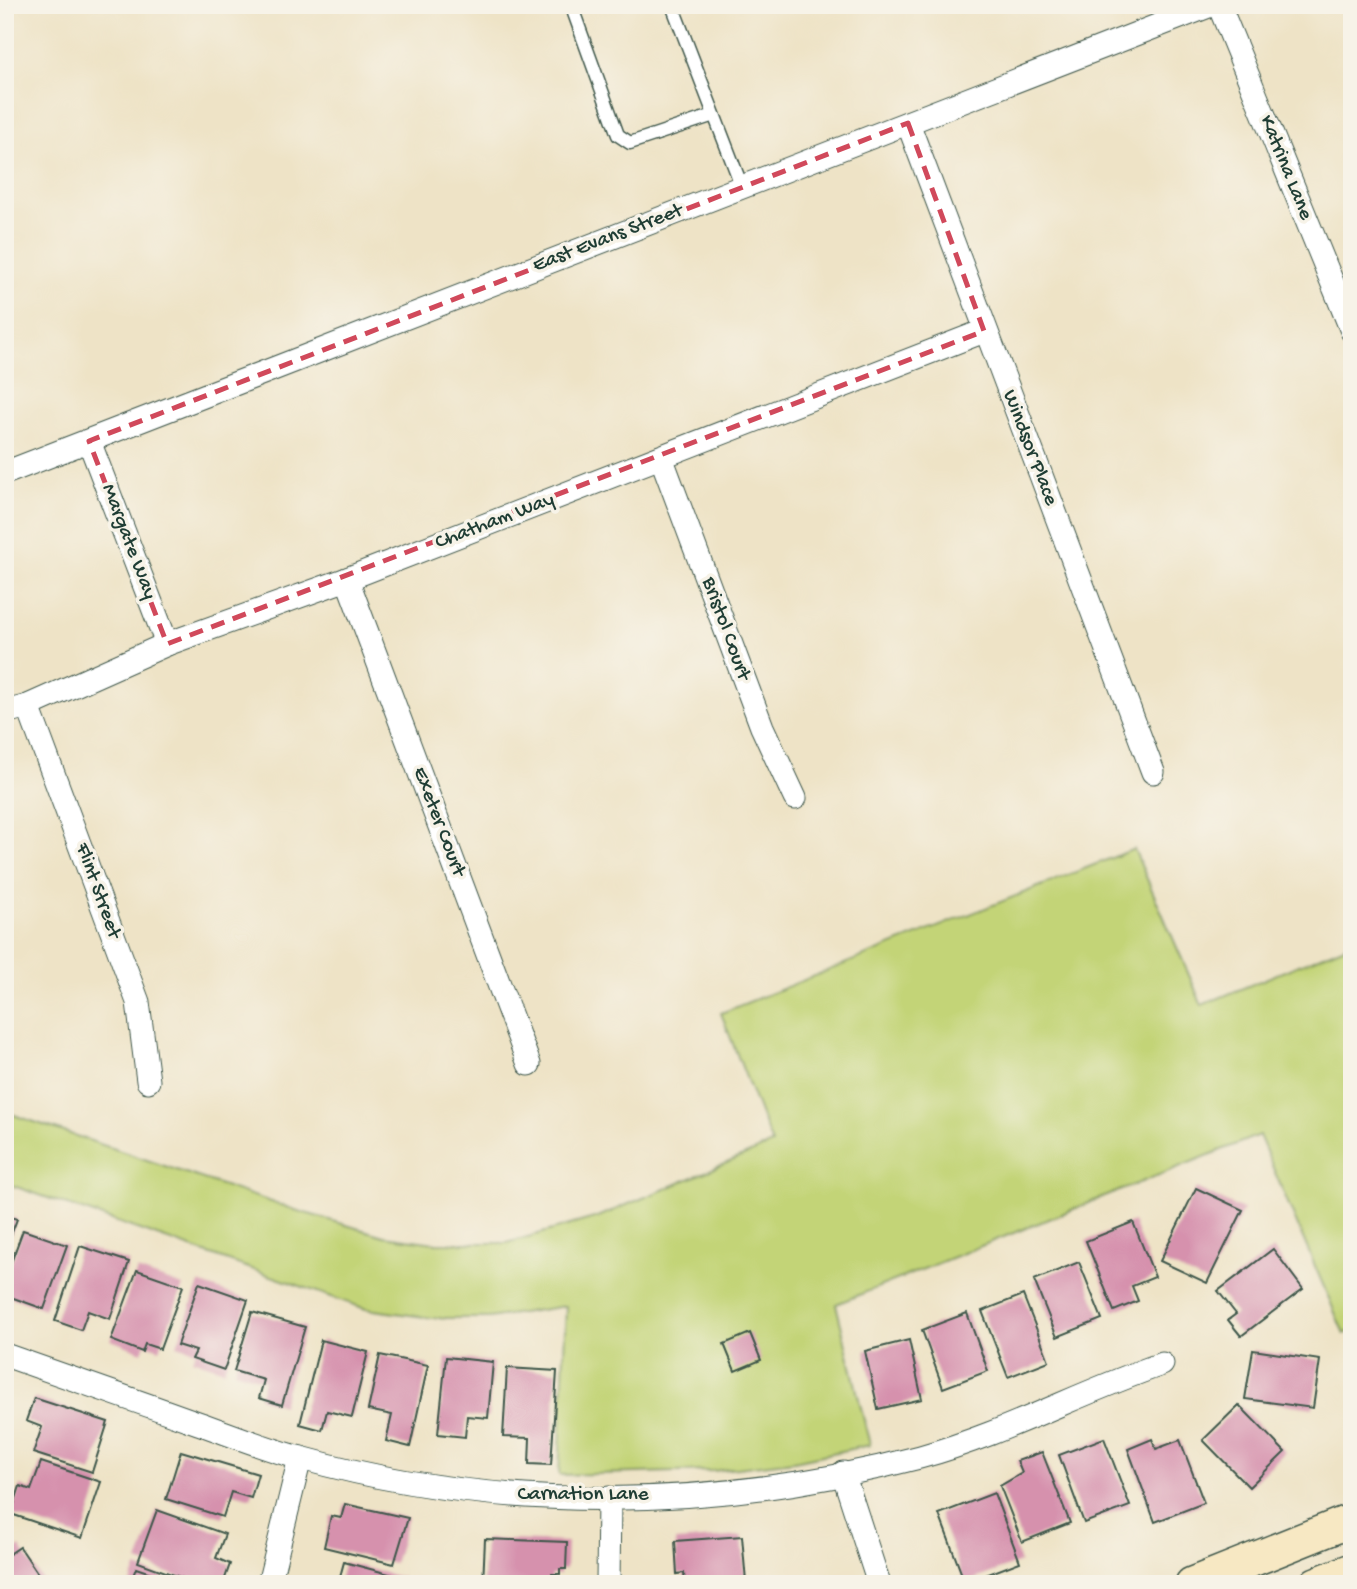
<svg xmlns="http://www.w3.org/2000/svg" width="1357" height="1589" viewBox="0 0 1357 1589" font-family="'Gochi Hand',sans-serif">
<style>
.green{fill:#c3d477;stroke:#718856;stroke-width:2}
.building{fill:#d691ad}
.lines{fill:none;stroke-linecap:round;stroke-linejoin:round}
.lane-casing{stroke:#3e564a;stroke-width:15}
.street-casing{stroke:#3e564a;stroke-width:25}
.secondary-casing{stroke:#3e564a;stroke-width:36}
.lane{stroke:#fff;stroke-width:12}
.street{stroke:#fff;stroke-width:23}
.secondary{stroke:#f7e8c3;stroke-width:33}
.marked{fill:none;stroke:#d1495b;stroke-width:5;stroke-dasharray:14 9;stroke-linejoin:round}
.labels{text-anchor:middle;dominant-baseline:central;stroke-width:7;stroke-linejoin:round;paint-order:stroke}
.street-label{font-size:21px;fill:#1f3d34;stroke:#f7f3e8}
</style>
<rect width="100%" height="100%" fill="#f7f3e8"/>
<filter id="ink" filterUnits="userSpaceOnUse"><feTurbulence type="fractalNoise" baseFrequency=".0143" numOctaves="2"/><feDisplacementMap in="SourceGraphic" scale="14" xChannelSelector="R" yChannelSelector="G"/><feConvolveMatrix kernelMatrix="1 2 1 2 8 2 1 2 1" color-interpolation-filters="sRGB"/></filter>
<filter id="wash" filterUnits="userSpaceOnUse"><feTurbulence type="fractalNoise" baseFrequency=".00686" numOctaves="4" result="noise"/><feDisplacementMap in="SourceGraphic" scale="28" xChannelSelector="R" yChannelSelector="G"/><feGaussianBlur stdDeviation="1.57" result="paint"/><feColorMatrix in="noise" values="0 0 0 0 0 0 0 0 0 0 0 0 0 0 0 0 0 1.4 0 .05"/><feComposite in="paint" operator="in"/></filter>
<g filter="url(#wash)">
<rect width="100%" height="100%" fill="#eee3c6"/>
<path class="green" d="M1134,849L1202,1005L1352,943V1331L1344,1334L1259,1135L836,1304L870,1445L794,1461L713,1471L559,1475L566,1306L489,1318H432L366,1309L5,1183V1112L295,1210L384,1236L435,1243H507L598,1217L772,1144L721,1013Z"/>
<g id="blocks">
<g class="building">
<path d="M1196,1188L1243,1210L1207,1283L1160,1261Z"/>
<path d="M5,1215L17,1219L6,1248H5Z"/>
<path d="M1133,1222L1155,1277L1132,1286L1138,1301L1114,1311L1086,1241Z"/>
<path d="M23,1230L67,1245L44,1309L5,1295V1279Z"/>
<path d="M80,1246L129,1262L110,1319L88,1311L81,1330L55,1321Z"/>
<path d="M1273,1249L1303,1289L1241,1336L1228,1320L1236,1314L1218,1291Z"/>
<path d="M1079,1262L1102,1319L1057,1337L1034,1280Z"/>
<path d="M137,1270L183,1286L160,1349L145,1344L142,1352L111,1340Z"/>
<path d="M199,1283L248,1300L224,1370L192,1359L196,1351L177,1345Z"/>
<path d="M1023,1295L1049,1361L1008,1377L982,1311Z"/>
<path d="M252,1312L305,1327L282,1405L259,1398L264,1380L234,1371Z"/>
<path d="M967,1313L988,1371L943,1388L922,1330Z"/>
<path d="M750,1333L761,1360L735,1371L724,1344Z"/>
<path d="M321,1340L368,1352L352,1417L327,1411L322,1430L300,1424Z"/>
<path d="M909,1340L922,1399L878,1409L865,1351Z"/>
<path d="M1253,1350L1320,1360L1313,1408L1245,1399Z"/>
<path d="M380,1355L428,1365L410,1447L386,1441L392,1415L368,1410Z"/>
<path d="M446,1357L493,1362L488,1418L467,1416L465,1437L438,1434Z"/>
<path d="M507,1368L557,1371L551,1465L529,1464L530,1438L503,1437Z"/>
<path d="M34,1398L108,1422L92,1472L33,1453L42,1427L26,1421Z"/>
<path d="M1239,1405L1285,1452L1249,1487L1203,1440Z"/>
<path d="M1104,1438L1130,1506L1084,1523L1059,1455Z"/>
<path d="M1152,1439L1156,1449L1180,1440L1204,1503L1155,1522L1128,1449Z"/>
<path d="M181,1451L258,1474L251,1498L231,1492L223,1517L166,1499Z"/>
<path d="M1042,1452L1070,1523L1022,1542L1000,1486L1022,1473L1017,1461Z"/>
<path d="M41,1462L101,1482L82,1538L11,1514L20,1486L31,1490Z"/>
<path d="M994,1493L1020,1562L965,1583L939,1514Z"/>
<path d="M345,1504L408,1518L394,1564L324,1547L331,1516L341,1518Z"/>
<path d="M157,1510L225,1534L216,1558L230,1564L223,1584H199L138,1562Z"/>
<path d="M742,1536L746,1582L685,1584L684,1573L677,1574L675,1541Z"/>
<path d="M485,1539L567,1542L566,1569H560V1574H552L551,1584H483Z"/>
<path d="M20,1547L45,1584H5V1557Z"/>
<path d="M344,1562L404,1578L403,1584H338Z"/>
<path d="M136,1568L180,1583L179,1584H130Z"/>
</g>
</g>
</g>
<g filter="url(#ink)">
<use href="#blocks" fill-opacity="0" stroke="#3e564a" stroke-width="2"/>
<g class="lines">
<g class="lane-casing">
<g id="lane">
<path d="M571,5L618,135L630,143L714,115"/>
<path d="M672,5L742,187"/>
</g>
</g>
<g class="street-casing">
<g id="street">
<path d="M1219,5L1352,331"/>
<path d="M908,123L1153,772"/>
<path d="M89,441L167,644"/>
<path d="M661,457L762,727L795,798"/>
<path d="M5,473L1211,5"/>
<path d="M347,579L529,1064"/>
<path d="M28,706L138,1002L148,1081"/>
<path d="M5,712L28,706L167,644L347,579L984,331"/>
<path d="M5,1355C70,1378 134,1400 198,1423C232,1435 266,1449 301,1458C502,1514 719,1510 920,1457C1004,1434 1080,1392 1162,1364"/>
<path d="M843,1473L879,1584"/>
<path d="M269,1584L300,1458"/>
<path d="M608,1584L609,1498"/>
</g>
</g>
<g class="secondary-casing">
<g id="secondary">
<path d="M1192,1584L1352,1520"/>
<path d="M1316,1584L1352,1570"/>
</g>
</g>
<use href="#lane" class="lane"/>
<use href="#street" class="street"/>
<use href="#secondary" class="secondary"/>
</g>
</g>
<path class="marked" d="M908,123L984,331L167,644L89,441Z"/>
<g class="labels">
<g class="street-label">
<text transform="translate(1285 168) rotate(68)">Katrina Lane</text>
<text transform="translate(608 239) rotate(-21)">East Evans Street</text>
<text transform="translate(1029 448) rotate(69)">Windsor Place</text>
<text transform="translate(495 522) rotate(-21)">Chatham Way</text>
<text transform="translate(128 542) rotate(69)">Margate Way</text>
<text transform="translate(725 629) rotate(70)">Bristol Court</text>
<text transform="translate(438 822) rotate(69)">Exeter Court</text>
<text transform="translate(97 891) rotate(70)">Flint Street</text>
<text x="583" y="1495">Carnation Lane</text>
</g>
</g>
<rect width="1357" height="1589" fill="none" stroke="#f7f3e8" stroke-width="28"/>
</svg>
